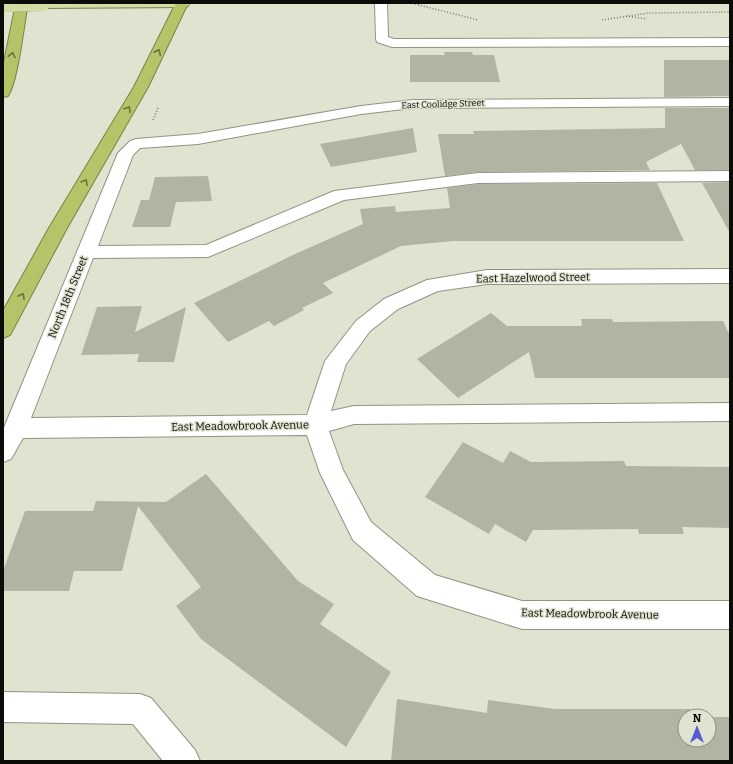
<svg xmlns="http://www.w3.org/2000/svg" width="733" height="764" viewBox="0 0 733 764" font-family="Bitter,serif">
<style>
.building{fill:#b1b4a2}
.lines{fill:none;stroke-linecap:round;stroke-linejoin:round}
.minor-casing{stroke:#919483;stroke-width:2}
.major-casing{stroke:#7b8347;stroke-width:2}
.highway-casing{stroke:#7b8347;stroke-width:2}
.path{stroke:#787a6e;stroke-width:1.5;stroke-dasharray:1 2;stroke-linecap:butt}
.minor{fill:#fff;fill-rule:evenodd}
.major{fill:#d4dba5;fill-rule:evenodd}
.highway{fill:#b7c369;fill-rule:evenodd}
.major-bridge-casing{stroke:#7b8347;stroke-width:14;stroke-linecap:butt}
.major-bridge{stroke:#d4dba5;stroke-width:14}
.oneway{stroke:#6a713d}
.labels{text-anchor:middle;dominant-baseline:central;stroke-width:3;stroke-linejoin:round;paint-order:stroke}
.far-street-label{font-size:9px;fill:#0b0c07;stroke:#e0e3d0}
.street-label{font-size:11px;fill:#0b0c07;stroke:#e0e3d0}
</style>
<rect width="100%" height="100%" fill="#e0e3d0"/>
<g class="building">
<path d="M444,52H472L473,55H494L500,82H410V55H445Z"/>
<path d="M664,60H730V96L664,97Z"/>
<path d="M665,108H730V170H695L681,144L646,162L650,170L478,172L445,176L438,134H474L473,131L665,128Z"/>
<path d="M413,128L417,152L331,167L320,144Z"/>
<path d="M208,176L212,201L176,202L170,227H132L141,200H149L155,177Z"/>
<path d="M730,182V233L702,183Z"/>
<path d="M657,183L684,241H453L401,246L323,283L333,293L302,308L304,310L274,326L269,321L228,342L194,303L295,254L363,224L360,209L395,206L396,212L450,208L447,188L478,184Z"/>
<path d="M142,306L135,332L186,307L174,362H137L139,354L81,355L97,307Z"/>
<path d="M491,313L507,326H582L581,319H612L613,322L723,321L730,336V378H535L529,352L458,398L417,359Z"/>
<path d="M463,442L503,463L510,451L531,462L624,461L626,466L730,467V528L682,527L684,534H639L638,529L533,530L526,542L495,524L489,534L425,497Z"/>
<path d="M206,474L298,581L334,604L320,624L391,672L346,747L201,639L176,606L201,587L138,506L122,571H74L69,591H3V571L25,511H93L96,501L166,502Z"/>
<path d="M397,699L487,713L488,700L555,709H690L692,716H685V740H709V717H730V761H391Z"/>
</g>
<g class="lines">
<g class="minor-casing">
<g id="minor">
<path d="M375,3H387L388,37L394,39L730,38V46L392,47L377,42L376,39Z"/>
<path d="M730,98V106L413,108L361,114L198,144L140,148L133,155L98,246L206,245L334,191L478,173L730,171V181L478,183L344,200L208,257L93,258L31,418L307,415L325,361L356,321L384,299L427,280L487,270L730,269V283L487,284L438,291L398,309L370,331L346,364L331,411L354,406L730,403V421L354,424L329,431L343,470L371,522L435,575L522,601H730V629H522L417,596L353,540L320,473L307,435L23,438L11,459L3,462V430L118,153L130,141L136,139L198,134L361,106L413,100Z"/>
<path d="M3,692L140,694L151,698L195,750L200,761H163L133,724L3,722Z"/>
</g>
</g>
<g class="major-casing">
<path id="major" d="M38,3H190L188,6L184,7L43,8L39,7Z"/>
</g>
<g class="highway-casing">
<g id="highway">
<path d="M16,3H28C24,23 18,81 8,96L3,97V67Z"/>
<path d="M176,3H188L148,87L67,228L10,335L3,338V311L49,228L134,87Z"/>
</g>
</g>
<g class="path">
<path d="M415,4L478,20"/>
<path d="M626,16L647,19"/>
<path d="M602,20L649,13L730,12"/>
<path d="M153,120L158,108"/>
</g>
<use href="#minor" class="minor"/>
<use href="#major" class="major"/>
<use href="#highway" class="highway"/>
<g class="major-bridge-casing">
<path id="major-bridge" d="M3,5L43,4"/>
</g>
<use href="#major-bridge" class="major-bridge"/>
</g>
<defs><path id="oneway-chevron" d="M-2-3.5L2.5 0L-2 3.5" fill="none" stroke-width="1.6" stroke-linecap="round" stroke-linejoin="round"/></defs>
<g class="oneway">
<use href="#oneway-chevron" transform="translate(158 52) rotate(-64)"/>
<use href="#oneway-chevron" transform="translate(12 55) rotate(-79)"/>
<use href="#oneway-chevron" transform="translate(128 109) rotate(-60)"/>
<use href="#oneway-chevron" transform="translate(85 182) rotate(-60)"/>
<use href="#oneway-chevron" transform="translate(22 296) rotate(-61)"/>
</g>
<g class="labels">
<g class="far-street-label">
<text transform="translate(443 104) rotate(-2)">East Coolidge Street</text>
</g>
<g class="street-label">
<text transform="translate(533 278) rotate(-1)">East Hazelwood Street</text>
<text transform="translate(68 297) rotate(-68)">North 18th Street</text>
<text transform="translate(240 426) rotate(-1)">East Meadowbrook Avenue</text>
<text transform="translate(590 614) rotate(1)">East Meadowbrook Avenue</text>
</g>
</g>
<rect width="733" height="764" fill="none" stroke="#0b0c07" stroke-width="8"/>
<g transform="translate(697 728)"><circle r="19" fill="#e0e3d0" stroke="#8b8d80"/>
<path d="M0-3L7 15L0 10L-7 15Z" fill="#555dd4"/>
<text y="-6" font-size="11" font-weight="bold" text-anchor="middle" fill="#0b0c07">N</text>
</g>
</svg>
